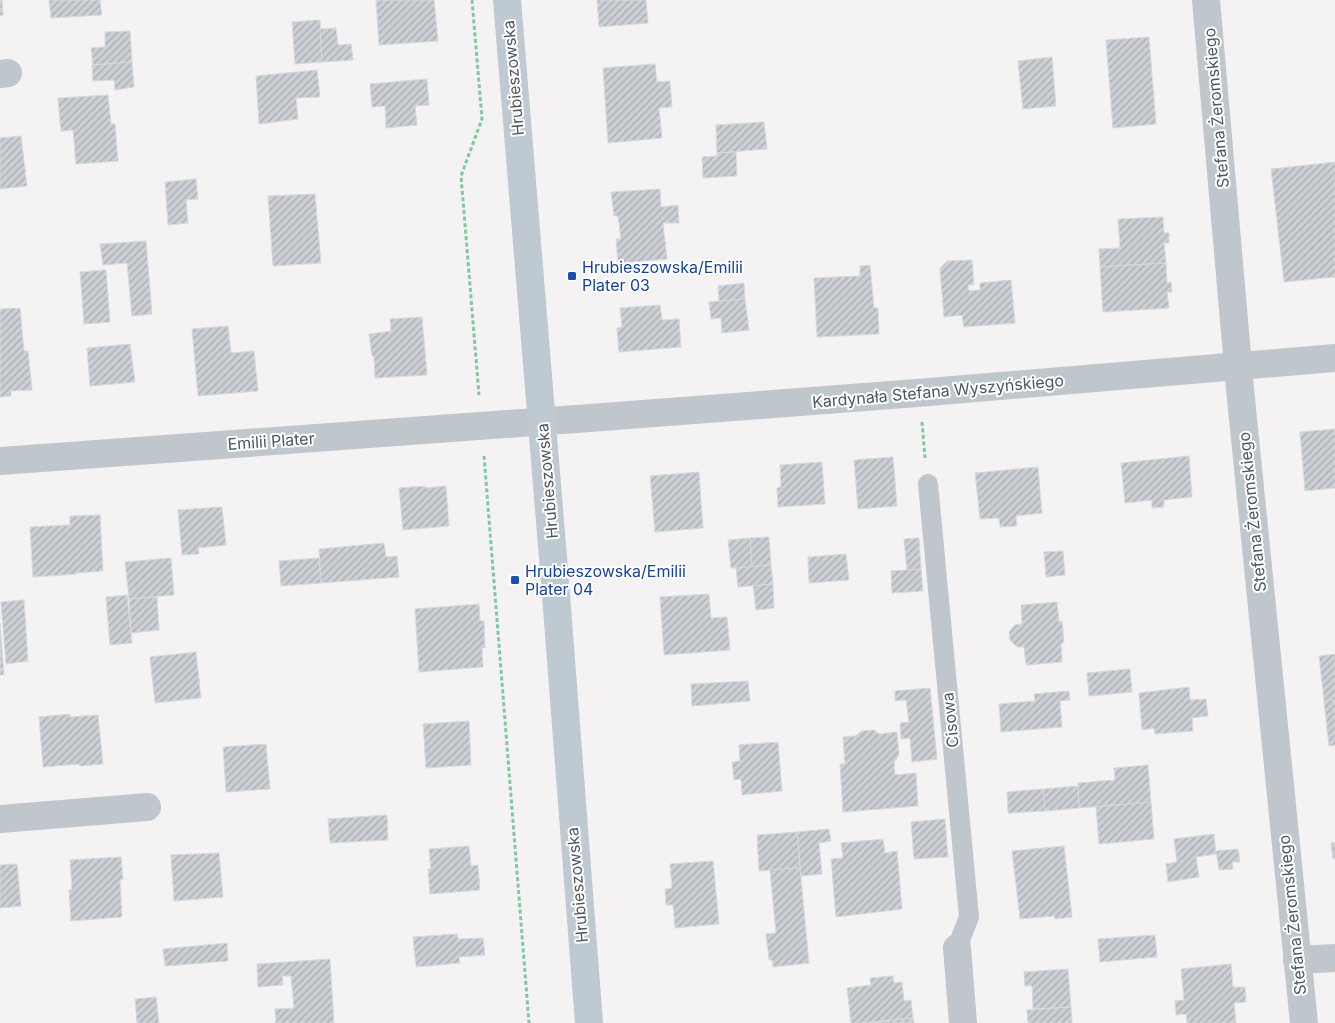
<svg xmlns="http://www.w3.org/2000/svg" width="1335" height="1023" viewBox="0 0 1335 1023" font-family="Inter,sans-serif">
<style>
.building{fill:url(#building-hatch);stroke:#d6d9dd}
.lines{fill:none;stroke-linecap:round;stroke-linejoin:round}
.path{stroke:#7ecaa0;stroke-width:3;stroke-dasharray:4 2.5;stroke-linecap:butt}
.lane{stroke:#bfc7cd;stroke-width:20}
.street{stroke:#bfc7cd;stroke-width:28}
.secondary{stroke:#bfc9d2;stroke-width:28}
.transit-dot{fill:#1a4fb4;stroke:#fff;stroke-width:2}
.labels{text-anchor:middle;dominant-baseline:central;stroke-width:4;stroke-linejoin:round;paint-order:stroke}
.street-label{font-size:16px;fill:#4b565f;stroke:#fff}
.transit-label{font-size:16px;fill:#164399;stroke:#fff;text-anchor:start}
</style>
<defs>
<pattern id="building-hatch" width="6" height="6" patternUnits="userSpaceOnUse" patternTransform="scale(1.25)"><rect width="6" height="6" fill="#cccfd4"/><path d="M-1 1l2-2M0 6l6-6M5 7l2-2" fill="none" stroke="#a8abaf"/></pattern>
</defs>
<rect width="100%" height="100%" fill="#f4f2f2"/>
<g class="building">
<path d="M0,0H2L3,15L0,16Z"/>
<path d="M49,0H100L102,15L51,18Z"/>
<path d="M376,0H434L438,41L379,45Z"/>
<path d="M597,0H646L648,23L599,27Z"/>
<path d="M320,20L322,62L295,64L292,22Z"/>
<path d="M336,28L338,45L351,44L353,60L322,62L320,29Z"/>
<path d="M130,31L132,62L93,65L91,48L105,47V32Z"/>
<path d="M1149,37L1156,124L1113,128L1106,40Z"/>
<path d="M1052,57L1056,106L1023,109L1018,61Z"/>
<path d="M132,62L134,87L115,90L114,80L93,81L92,65Z"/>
<path d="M655,64L657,82L670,81L672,107L659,108L662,138L608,143L603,68Z"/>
<path d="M317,70L320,97L296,98L298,119L259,124L256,76Z"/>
<path d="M427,79L429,105L415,106L417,125L386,128L385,106L372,107L370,84Z"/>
<path d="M108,95L111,124H115L118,161L76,164L73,130L61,131L58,98Z"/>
<path d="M764,122L767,149L717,153L716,125Z"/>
<path d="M21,136L27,186L0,189V138Z"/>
<path d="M736,152L737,176L703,178L702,157L717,156V153Z"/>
<path d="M1335,162V277L1284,282L1271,169Z"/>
<path d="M196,179L198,199L186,200L188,223L168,225L165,182Z"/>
<path d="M660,189L661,207L678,205L679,223H663L667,259L618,263L616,239H621L618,216H614L611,192Z"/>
<path d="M315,194L321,263L273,266L268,196Z"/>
<path d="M1163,217L1164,233H1169V243H1164L1166,263L1100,267L1099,249L1120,248L1118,219Z"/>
<path d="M146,241L152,314L132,316L127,263L103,265L100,244Z"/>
<path d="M972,260L974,285H968L969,291L980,290V283L1011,280L1015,323L964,327L962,315L944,317L940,270L941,267L947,261Z"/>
<path d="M1166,263L1167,283L1171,282L1172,292H1167L1169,308L1103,312L1100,267Z"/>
<path d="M870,265L874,308H878L879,334L817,337L814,278L860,276V266Z"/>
<path d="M106,270L110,322L84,324L80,272Z"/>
<path d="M744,283L745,299L719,301L718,286Z"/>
<path d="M745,299L749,330L722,333L721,318L711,319L709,302Z"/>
<path d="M660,305L662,320L679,319L681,347L619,352L617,328L622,327L620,308Z"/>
<path d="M20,308L24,351H28L32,390L11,391V396L0,397V309Z"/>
<path d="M422,317L427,375L375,378L374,356H372L369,334L391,331L390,319Z"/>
<path d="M228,326L231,353L254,351L258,391L198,396L192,329Z"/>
<path d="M130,344L135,382L90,386L87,348Z"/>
<path d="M1335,429V488L1305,491L1300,432Z"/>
<path d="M1189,456L1192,497L1164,500V507L1152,508V500L1125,503L1121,463Z"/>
<path d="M893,457L897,506L858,509L854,460Z"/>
<path d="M822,462L825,504L778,507L777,488L781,487L780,465Z"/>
<path d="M1038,467L1042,513L1016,516L1017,526L1000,527L999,518L980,519L975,473Z"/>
<path d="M699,472L703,528L655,532L650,476Z"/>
<path d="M425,486V488L446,486L449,526L403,530L399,488Z"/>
<path d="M222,507L226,545L198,548L199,554L182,555L178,510Z"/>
<path d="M100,515L103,571L76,573L77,574L33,577L30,527L70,525V516Z"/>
<path d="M769,537L771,565L752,567L750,538Z"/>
<path d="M750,538L752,567L731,568L728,540Z"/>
<path d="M919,538L921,569L907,570L904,539Z"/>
<path d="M384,543L386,557L397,556L399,577L321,583L319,549Z"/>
<path d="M1063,551L1065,575L1046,577L1044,552Z"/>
<path d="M846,554L849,580L809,583L808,557Z"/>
<path d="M171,558L174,595L129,599L125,562Z"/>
<path d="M319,558L321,583L281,586L279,561Z"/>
<path d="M771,565L773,584L738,587L736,568Z"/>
<path d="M921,569L923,591L892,593L891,571Z"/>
<path d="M773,584L774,608L756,610L753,586Z"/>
<path d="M709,594L711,618L727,617L730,650L664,655L660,597Z"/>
<path d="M127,595L132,643L110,645L106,597Z"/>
<path d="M157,597L159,630L131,633L129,599Z"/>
<path d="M24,600L28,661L6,664L1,602Z"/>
<path d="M1057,602L1059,622L1062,621L1064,643H1061L1062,662L1026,665L1024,647H1017L1010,640L1009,632L1015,625L1022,624L1021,605Z"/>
<path d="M479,604L480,621H484L485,648H482L483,667L419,672L415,609Z"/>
<path d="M0,623L4,675H0Z"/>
<path d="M196,652L201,698L155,703L150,657Z"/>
<path d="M1335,654V700L1324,701L1319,656Z"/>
<path d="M1130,669L1132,692L1089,696L1087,673Z"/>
<path d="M748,681L750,701L692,706L691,684Z"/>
<path d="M1189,687L1190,700L1206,699L1208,716L1192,718L1193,731L1155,734L1154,728L1142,730L1139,693Z"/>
<path d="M930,688L937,759L912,762L910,738L901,739L900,723L909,722L906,700L895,701V691Z"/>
<path d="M1069,691L1070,700L1060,701L1062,727L1001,732L999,704L1035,701L1034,694Z"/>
<path d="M1335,700V745L1329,746L1324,701Z"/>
<path d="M70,714V717L98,715L103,764L80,766L79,764L43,767L39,717Z"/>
<path d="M469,721L471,765L426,768L423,724Z"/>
<path d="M874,730L879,734L897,732L899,755L894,762L895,775L916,773L918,806L843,812L840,764H845L843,737L856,736L861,731Z"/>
<path d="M778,742L782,791L742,795L741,779L734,780L732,762L740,761L739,745Z"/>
<path d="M266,744L270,789L226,792L223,747Z"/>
<path d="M1148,765L1151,802L1079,808L1078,783L1115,780L1114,768Z"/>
<path d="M1078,786L1079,808L1045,811L1043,789Z"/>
<path d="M1043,789L1045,811L1008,813L1007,792Z"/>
<path d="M1151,802L1154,839L1099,844L1096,807Z"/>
<path d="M387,815L388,840L330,843L328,819Z"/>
<path d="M945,819L948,857L914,859L911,822Z"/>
<path d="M829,829L831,841L819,843L822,874L801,876L797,832Z"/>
<path d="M797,832L800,868L759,871L757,835Z"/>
<path d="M1214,834L1216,854L1196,857L1199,877L1168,882L1166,864L1177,862L1174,839Z"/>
<path d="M883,839L885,853L897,851L902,909L836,917L831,859L843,858L841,843Z"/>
<path d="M1335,842V859H1333L1331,843Z"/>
<path d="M469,846L471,866L478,865L480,890L430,894L428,869H431L429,849Z"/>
<path d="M1064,846L1072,917L1055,919L1054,916L1020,919L1012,851Z"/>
<path d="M1238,849L1240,862H1232L1233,869L1219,870L1216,851Z"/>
<path d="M219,853L223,897L174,901L171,855Z"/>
<path d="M121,857L123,880H120L122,917L71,921L69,890L72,889L70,860Z"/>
<path d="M713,861L719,924L675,928L673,905H666L665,889L672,888L670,864Z"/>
<path d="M17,864L21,906L0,908V865Z"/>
<path d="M800,868L809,963L773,967L772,960H769L766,934L776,933L770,870Z"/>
<path d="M457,934L458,939L483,938L485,955L459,957L460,963L416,967L413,937Z"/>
<path d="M1155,935L1157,957L1100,962L1098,939Z"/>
<path d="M227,943L228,961L165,966L163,949Z"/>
<path d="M330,959L334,1023H276L275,1009L294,1008L291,976H282L283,985L258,987L257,964Z"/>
<path d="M1231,964L1233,987H1245L1246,1002L1234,1003L1236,1023H1187L1186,1014L1176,1015L1175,1001L1184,1000L1181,969Z"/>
<path d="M1068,969L1071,1007L1033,1009L1032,986H1025L1024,972Z"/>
<path d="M893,976L894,983L902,982L904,1001L911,1000L913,1018L864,1023H851L847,988L871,985L870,978Z"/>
<path d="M156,997L159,1023H137L135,999Z"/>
<path d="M1071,1007L1072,1023H1028L1027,1010Z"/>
<path d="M913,1018L914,1023H864Z"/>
</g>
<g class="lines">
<g class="path">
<path d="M472,0L482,119L461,176L479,395"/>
<path d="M922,422L925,458"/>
<path d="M484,456L529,1023"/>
</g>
<path class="lane" d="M928,484L969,917L957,948"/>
<g class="street">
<path d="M1206,0L1240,389L1304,1023"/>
<path d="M0,74L8,73"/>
<path d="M0,461L590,418L917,393L1335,358"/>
<path d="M0,819L147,807"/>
<path d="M957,948L963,1023"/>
<path d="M1297,960L1335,958"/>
</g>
<path class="secondary" d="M507,0L555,582L589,1023"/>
</g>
<g class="transit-dot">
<rect x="567" y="271" width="10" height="10" rx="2.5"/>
<rect x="510" y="575" width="10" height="10" rx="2.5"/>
</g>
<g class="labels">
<g class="street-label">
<text transform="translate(513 78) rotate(-95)">Hrubieszowska</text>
<text transform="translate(1216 108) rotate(-95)">Stefana Żeromskiego</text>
<text transform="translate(938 391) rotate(-5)">Kardynała Stefana Wyszyńskiego</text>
<text transform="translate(271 441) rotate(-4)">Emilii Plater</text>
<text transform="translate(547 481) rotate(-95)">Hrubieszowska</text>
<text transform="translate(1252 512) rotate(-96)">Stefana Żeromskiego</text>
<text transform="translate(950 720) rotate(-96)">Cisowa</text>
<text transform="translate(577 885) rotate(-95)">Hrubieszowska</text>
<text transform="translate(1292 915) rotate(-96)">Stefana Żeromskiego</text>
</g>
<g class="transit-label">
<text x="582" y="267">Hrubieszowska/Emilii<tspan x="582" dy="18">Plater 03</tspan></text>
<text x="525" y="571">Hrubieszowska/Emilii<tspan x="525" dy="18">Plater 04</tspan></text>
</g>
</g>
</svg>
